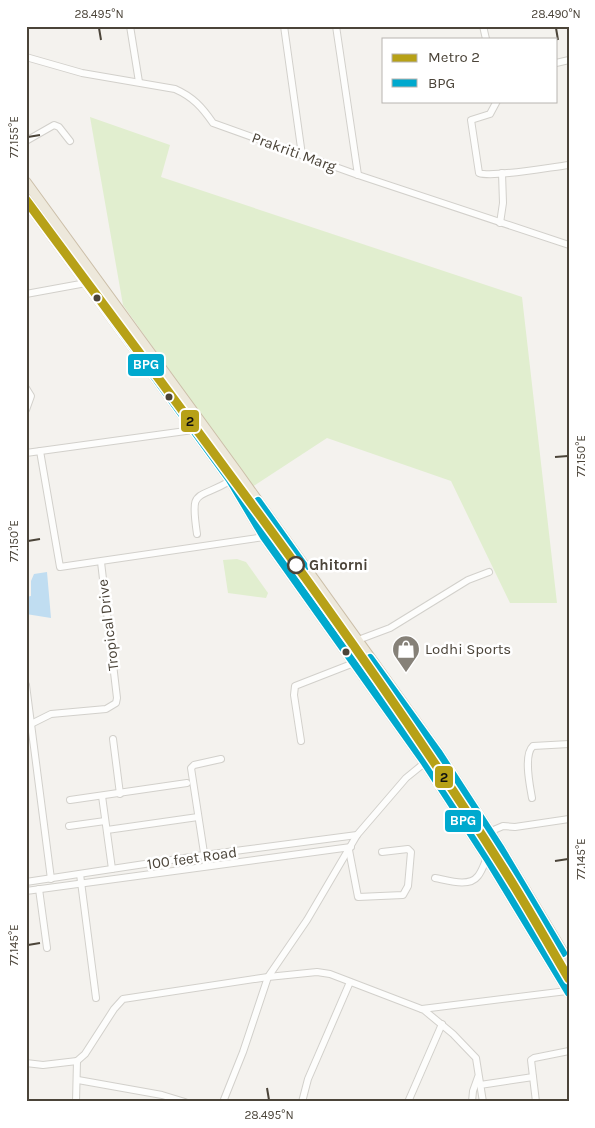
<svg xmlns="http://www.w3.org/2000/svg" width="595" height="1128" viewBox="0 0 595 1128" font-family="Karla,sans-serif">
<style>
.green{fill:#e1eecf}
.water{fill:#c0ddf1}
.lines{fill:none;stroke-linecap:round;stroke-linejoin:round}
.minor-casing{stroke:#d2d0cb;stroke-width:8}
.highway-casing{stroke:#ccbfa9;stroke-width:11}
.minor{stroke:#fdfdfc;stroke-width:6}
.highway{stroke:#ede8db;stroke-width:9}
.bus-1-casing{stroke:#fff;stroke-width:11}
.bus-1{stroke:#00a9ce;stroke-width:8}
.metro-1-casing{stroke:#fff;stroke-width:12}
.metro-1{stroke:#b7a117;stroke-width:9}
.ticks{fill:none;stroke:#4b4439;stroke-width:2}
.bus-dot{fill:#4b4439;stroke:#fff;stroke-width:2}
.stop-dot{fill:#fff;stroke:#4b4439;stroke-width:2.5}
.labels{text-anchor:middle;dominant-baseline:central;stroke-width:5;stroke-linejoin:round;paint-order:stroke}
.street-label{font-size:15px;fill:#4b4439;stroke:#fff}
.stop-label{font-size:15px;font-weight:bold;fill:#4b4439;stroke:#fff;text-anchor:start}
.poi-label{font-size:15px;fill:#4b4439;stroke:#fff;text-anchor:start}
.line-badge{stroke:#fff;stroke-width:2}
.badge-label{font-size:14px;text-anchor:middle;font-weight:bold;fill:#fff}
.pale-badge-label{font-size:14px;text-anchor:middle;font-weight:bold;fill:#111}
.neatline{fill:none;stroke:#4b4439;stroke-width:2}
.ticks-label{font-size:12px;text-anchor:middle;fill:#4b4439}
</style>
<rect width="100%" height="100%" fill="#f4f2ee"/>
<g class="green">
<path d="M90,117L170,145L161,177L522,297L557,603H510L451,481L327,438L252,487L123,305Z"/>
<path d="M237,559L246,562L268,593L266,598L228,593L223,560Z"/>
</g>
<path class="water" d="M47,572L51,618L26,614V597L31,596V581L34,574Z"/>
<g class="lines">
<g class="minor-casing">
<g id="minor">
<path d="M130,26L139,82"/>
<path d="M284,26L302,155"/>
<path d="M336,26L358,175"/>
<path d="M483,26L486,39"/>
<path d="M26,57L82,73L175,89C193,97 202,107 213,123L358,175L569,245"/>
<path d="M556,63L569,60"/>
<path d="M497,101L490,114L471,120L479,173C492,178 551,167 569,165"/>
<path d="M26,141L54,125L59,127L70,141"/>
<path d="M500,223L503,203L502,173"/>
<path d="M26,294L86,283"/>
<path d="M26,388L31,396L26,410"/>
<path d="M40,451L60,567L264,537"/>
<path d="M26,453L193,430"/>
<path d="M197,534C190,487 196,501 230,481"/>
<path d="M358,640L390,628L468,580L489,572"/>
<path d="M26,685L51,879"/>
<path d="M31,724L51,714L106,709L116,703L117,698L101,562"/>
<path d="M113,739L120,794"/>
<path d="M301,741L294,695L295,686L354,663"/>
<path d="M102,796L112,869"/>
<path d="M532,798C530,786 523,755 533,746L569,744"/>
<path d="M70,800L187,783"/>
<path d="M69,826L105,821"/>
<path d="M107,830L198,817"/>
<path d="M489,832L503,826L515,827L569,819"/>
<path d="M349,850L358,897L403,895L408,886L411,852L408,849L382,852"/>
<path d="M206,866L191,768L194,765L221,759"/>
<path d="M80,874L96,998"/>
<path d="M435,878C447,880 469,888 478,876C482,871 484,864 487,858"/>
<path d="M26,882L204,855L357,835"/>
<path d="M39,889L47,948"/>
<path d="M26,891L351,847"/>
<path d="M422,1009L567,991"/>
<path d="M26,1063L43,1065L77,1061L85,1054L114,1009L123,999L268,977L317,972L330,974L424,1010L453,1034L476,1058L483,1102"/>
<path d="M78,1080L162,1095L185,1102"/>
<path d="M480,1085L533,1077"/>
<path d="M76,1102L77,1061"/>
<path d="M223,1102L243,1052L268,977L307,920L357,835L406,778L438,752"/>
<path d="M302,1102L308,1079L350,982"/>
<path d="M408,1102L442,1024"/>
<path d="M472,1102L473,1091L478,1077"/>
<path d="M536,1102L531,1060L534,1058L569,1051"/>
</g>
</g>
<g class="highway-casing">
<g id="highway">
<path d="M26,182L238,473L438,752L501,849L569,962"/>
<path d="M26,201L230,480L264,537L425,763L487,858L569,993"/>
</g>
</g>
<use href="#minor" class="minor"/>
<use href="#highway" class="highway"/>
<g class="bus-1-casing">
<g id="bus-1">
<path d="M26,201L230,480L264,537L425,763L487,858L569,993"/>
<path d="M258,501L305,567"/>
<path d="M370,658L438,752L501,849L563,953"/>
</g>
</g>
<use href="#bus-1" class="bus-1"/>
<g class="metro-1-casing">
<path id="metro-1" d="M26,200C188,420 357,637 503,868C526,904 547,942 569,979"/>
</g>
<use href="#metro-1" class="metro-1"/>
</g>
<path class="ticks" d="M99,28L101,40M556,28L558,40M28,137L40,135M555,457L568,456M28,541L40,539M555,861L568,859M28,945L40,943M267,1088L269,1100"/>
<defs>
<g id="shop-pin" transform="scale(1.4375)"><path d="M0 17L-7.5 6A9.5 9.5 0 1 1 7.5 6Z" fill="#868178" stroke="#fff"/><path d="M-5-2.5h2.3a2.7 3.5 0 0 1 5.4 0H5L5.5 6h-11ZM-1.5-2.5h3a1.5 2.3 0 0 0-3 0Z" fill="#fff"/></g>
</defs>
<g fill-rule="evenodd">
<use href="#shop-pin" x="406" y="649"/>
</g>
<g class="bus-dot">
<circle cx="97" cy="298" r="4.5"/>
<circle cx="169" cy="397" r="4.5"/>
<circle cx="346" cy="652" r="4.5"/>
</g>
<circle class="stop-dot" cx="296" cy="565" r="8"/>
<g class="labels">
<g class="street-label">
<text transform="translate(294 152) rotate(20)">Prakriti Marg</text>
<text transform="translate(108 625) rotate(-97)">Tropical Drive</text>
<text transform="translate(192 858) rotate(-8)">100 feet Road</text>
</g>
<g class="stop-label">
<text x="309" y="565">Ghitorni</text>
</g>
<g class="poi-label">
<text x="425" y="649">Lodhi Sports</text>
</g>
</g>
<g class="line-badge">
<rect x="127" y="353" width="38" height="24" rx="5" fill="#00a9ce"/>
<rect x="180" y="409" width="20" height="24" rx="5" fill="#b7a117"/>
<rect x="434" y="765" width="20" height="24" rx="5" fill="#b7a117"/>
<rect x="444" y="809" width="38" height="24" rx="5" fill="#00a9ce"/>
</g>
<g class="badge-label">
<text x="146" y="369">BPG</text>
<text x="463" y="825">BPG</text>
</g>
<g class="pale-badge-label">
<text x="190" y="426">2</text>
<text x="444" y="782">2</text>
</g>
<rect width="595" height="1128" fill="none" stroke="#ffffff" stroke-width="55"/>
<rect x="382" y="38" width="175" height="65" fill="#ffffff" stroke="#b7b4b0"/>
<rect x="392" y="54" width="25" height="8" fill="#b7a117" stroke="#b7b4b0"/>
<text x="428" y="62" font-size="15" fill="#4b4439">Metro 2</text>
<rect x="392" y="79" width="25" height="8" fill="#00a9ce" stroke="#b7b4b0"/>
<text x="428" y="88" font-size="15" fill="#4b4439">BPG</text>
<rect x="28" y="28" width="540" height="1072" class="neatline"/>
<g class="ticks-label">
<text x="99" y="18">28.495°N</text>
<text x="556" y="18">28.490°N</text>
<text transform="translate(14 137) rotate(-90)" y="4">77.155°E</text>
<text transform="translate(581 456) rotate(-90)" y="4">77.150°E</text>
<text transform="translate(14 541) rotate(-90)" y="4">77.150°E</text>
<text transform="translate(581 859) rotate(-90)" y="4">77.145°E</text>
<text transform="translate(14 945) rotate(-90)" y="4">77.145°E</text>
<text x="269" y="1119">28.495°N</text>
</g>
</svg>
